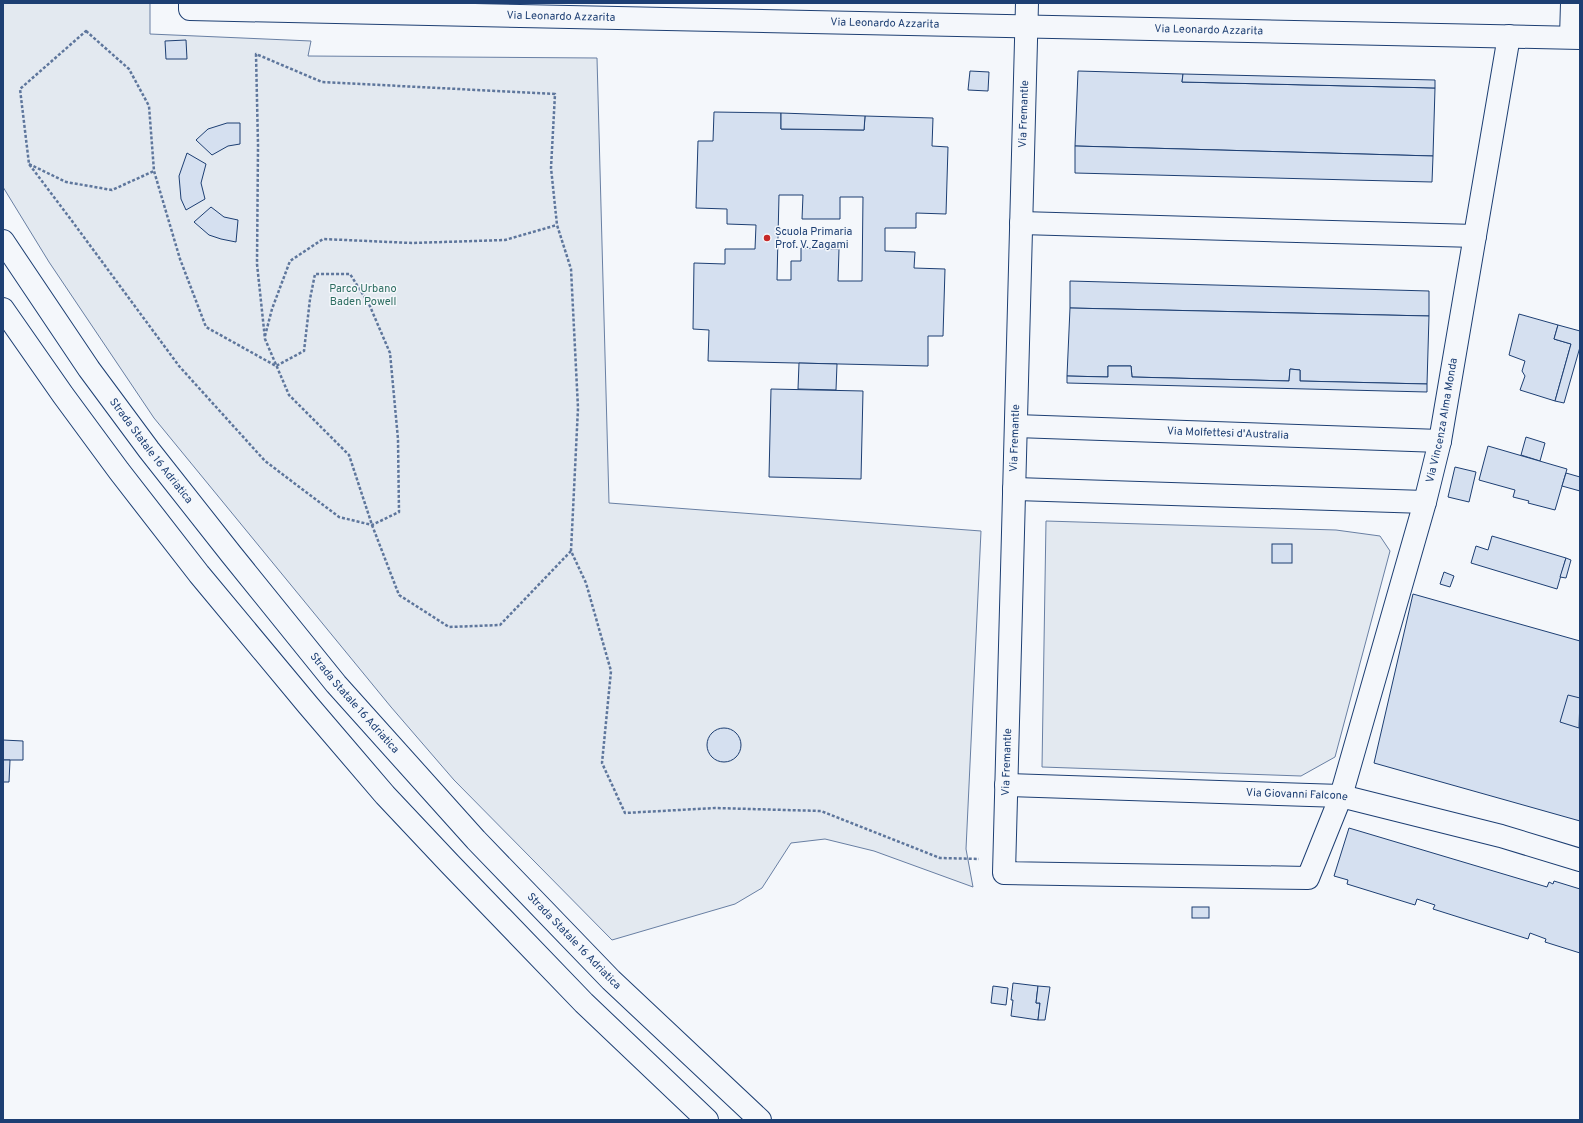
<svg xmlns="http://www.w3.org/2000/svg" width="1583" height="1123" viewBox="0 0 1583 1123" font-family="Overpass,sans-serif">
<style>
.green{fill:#e3e9f0;stroke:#687fa3}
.building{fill:#d5e0f0;stroke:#1d3f73;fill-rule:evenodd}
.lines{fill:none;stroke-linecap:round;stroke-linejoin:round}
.minor-casing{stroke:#1d3f73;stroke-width:24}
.trunk-casing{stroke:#1d3f73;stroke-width:24}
.path{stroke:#5e769c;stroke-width:2.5;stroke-dasharray:3 2;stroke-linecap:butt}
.minor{stroke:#f4f7fb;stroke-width:22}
.trunk{stroke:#f4f7fb;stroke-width:22}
.poi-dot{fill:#c62828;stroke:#f4f7fb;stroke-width:1.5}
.labels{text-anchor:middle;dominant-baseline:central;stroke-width:3;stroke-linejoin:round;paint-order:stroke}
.street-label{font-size:11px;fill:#1d3f73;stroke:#f4f7fb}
.poi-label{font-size:11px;fill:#1d3f73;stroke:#f4f7fb;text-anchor:start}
.park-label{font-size:11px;fill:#2c6c60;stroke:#f4f7fb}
</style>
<rect width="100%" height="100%" fill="#f4f7fb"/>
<g class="green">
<path d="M3,3H150V34L311,41L308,56L597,58L609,503L981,531L966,849L973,887L874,851L825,839L791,843L762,888L735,904L612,940L454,780L391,707L154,418L49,262L3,187Z"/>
<path d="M1046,521L1336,530L1380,536L1390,551L1335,757L1301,776L1042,767Z"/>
</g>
<g class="building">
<path d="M186,40L187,59H166L165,41Z"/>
<path d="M970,71L989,72L988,91L968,90Z"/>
<path d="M1078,71L1183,74L1182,82L1435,88L1433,156L1075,146Z"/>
<path d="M1183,74L1435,80V88L1182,82Z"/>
<path d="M714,112L781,113V129L864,130L865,116L933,118L932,146L948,147L946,214L916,213V228H885V251L915,252L914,268L945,269L943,336H928V366L708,361L709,330L693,329L694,263L725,264V249H755L756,225L727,224V209L696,208L698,141H713ZM779,195H803L802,219H840V197H863L862,281H838L839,249L801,248V261H791V280H777Z"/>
<path d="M781,113L865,116L864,130L781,129Z"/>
<path d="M227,123H240V144L228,146L212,155L196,140L208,129Z"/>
<path d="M1075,146L1433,156L1432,182L1075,173Z"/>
<path d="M187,153L206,164L201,183L205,199L186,210L181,199L179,176Z"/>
<path d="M211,207L224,217L238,220L236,242L221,239L209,235L194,222Z"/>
<path d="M1070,281L1429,291V316L1070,308Z"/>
<path d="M1070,308L1429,316L1427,384L1300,381V370L1290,369L1289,381L1132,377L1131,366H1108V377L1067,376Z"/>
<path d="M1519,314L1558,325L1554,339L1571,344L1555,401L1520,390L1525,376L1522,371L1525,361L1509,355Z"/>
<path d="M1558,325L1580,331V347L1564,403L1555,401L1571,344L1554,339Z"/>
<path d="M799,363L837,364L836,390L798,389Z"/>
<path d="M1108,366H1131L1132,377L1289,381L1290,369L1300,370V381L1427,384V392L1067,383V376L1108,377Z"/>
<path d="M771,389L863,391L861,479L769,477Z"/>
<path d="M1526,437L1545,443L1540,461L1521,455Z"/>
<path d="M1488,446L1567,469L1555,510L1528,503L1529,501L1513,497L1515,490L1479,480Z"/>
<path d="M1455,467L1476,472L1469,502L1448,497Z"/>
<path d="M1566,473L1580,477V491L1562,486Z"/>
<path d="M1492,536L1566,558L1557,589L1471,563L1476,546L1488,550Z"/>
<rect x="1272" y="544" width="20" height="19"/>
<path d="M1566,558L1571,560L1566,578L1560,577Z"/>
<path d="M1444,572L1454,576L1450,587L1440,584Z"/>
<path d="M1413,594L1580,641V821L1374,763Z"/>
<path d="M1568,695L1580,698L1579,728L1560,722Z"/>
<circle cx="724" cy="745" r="17"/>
<path d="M3,740L23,741V760H3Z"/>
<path d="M3,760H10L9,782H3Z"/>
<path d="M1349,828L1547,887L1549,882L1553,884L1554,881L1580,889V953L1545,942L1546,939L1530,933L1528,939L1433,909L1435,905L1417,899L1415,905L1347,884L1348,880L1334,876Z"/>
<rect x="1192" y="907" width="17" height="11"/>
<path d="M1013,983L1038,986L1036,1003H1040L1038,1020L1011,1016L1013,1000H1011Z"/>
<path d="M993,986L1008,988L1006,1005L991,1003Z"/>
<path d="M1038,986L1050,987L1045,1020H1038L1040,1003H1036Z"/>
</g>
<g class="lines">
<g class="minor-casing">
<g id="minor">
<path id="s1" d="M190,3V9L1580,38"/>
<path id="s2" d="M1027,3L1004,873L1308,878L1341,796L1425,502L1440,441L1509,36"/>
<path d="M1571,37L1572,3"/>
<path d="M1021,223L1475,236"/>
<path id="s3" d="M1016,426L1440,441"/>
<path d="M1014,489L1425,502"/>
<path id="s4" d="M1006,785L1341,796L1501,836L1580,860"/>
</g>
</g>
<g class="trunk-casing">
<g id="trunk">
<path id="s5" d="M3,241L89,369L149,450L231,554L336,684L476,840L611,980L760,1120"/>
<path d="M3,309L63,395L119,471L199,574L308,705L385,795L450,864L584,1003L707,1120"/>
</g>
</g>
<g class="path">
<path d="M86,31L129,69L149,106L154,171L180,259L206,327L276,366L304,351L310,299L315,274H350L369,304L390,353L398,439L399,512L372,525L339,517L265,461L179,366L72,221L29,164L20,89Z"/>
<path d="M29,164L66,182L112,190L154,171"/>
<path d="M265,336L272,309L290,261L323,239L412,243L505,240L557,225"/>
<path d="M571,551L500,625L449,627L399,595L372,525L349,455L289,395L265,339L257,264L258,145L256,54L322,82L555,94L551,168L557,225L571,269L578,408L571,551L586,583L611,671L602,763L625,813L715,808L821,811L940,858L979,859"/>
</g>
<use href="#minor" class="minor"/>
<use href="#trunk" class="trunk"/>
</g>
<circle class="poi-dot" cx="767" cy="238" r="4"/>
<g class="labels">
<g class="street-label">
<text stroke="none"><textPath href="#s1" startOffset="377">Via Leonardo Azzarita</textPath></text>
<text stroke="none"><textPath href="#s1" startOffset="701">Via Leonardo Azzarita</textPath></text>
<text stroke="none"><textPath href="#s1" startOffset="1025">Via Leonardo Azzarita</textPath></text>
<text transform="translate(1024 114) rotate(-88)">Via Fremantle</text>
<text stroke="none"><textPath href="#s2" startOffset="1652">Via Vincenza Alma Monda</textPath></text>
<text stroke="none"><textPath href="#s3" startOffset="212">Via Molfettesi d'Australia</textPath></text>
<text transform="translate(1015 438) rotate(-88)">Via Fremantle</text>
<text stroke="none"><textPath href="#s5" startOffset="257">Strada Statale 16 Adriatica</textPath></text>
<text stroke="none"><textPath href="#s5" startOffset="581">Strada Statale 16 Adriatica</textPath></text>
<text transform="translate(1007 762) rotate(-88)">Via Fremantle</text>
<text stroke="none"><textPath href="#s4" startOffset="291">Via Giovanni Falcone</textPath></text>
<text stroke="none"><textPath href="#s5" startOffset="905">Strada Statale 16 Adriatica</textPath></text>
</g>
<g class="poi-label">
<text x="775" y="232">Scuola Primaria<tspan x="775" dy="13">Prof. V. Zagami</tspan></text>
</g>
<g class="park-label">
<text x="363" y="289">Parco Urbano<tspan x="363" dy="13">Baden Powell</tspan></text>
</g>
</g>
<rect width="1583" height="1123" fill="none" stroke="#1d3f73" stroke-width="8"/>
</svg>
